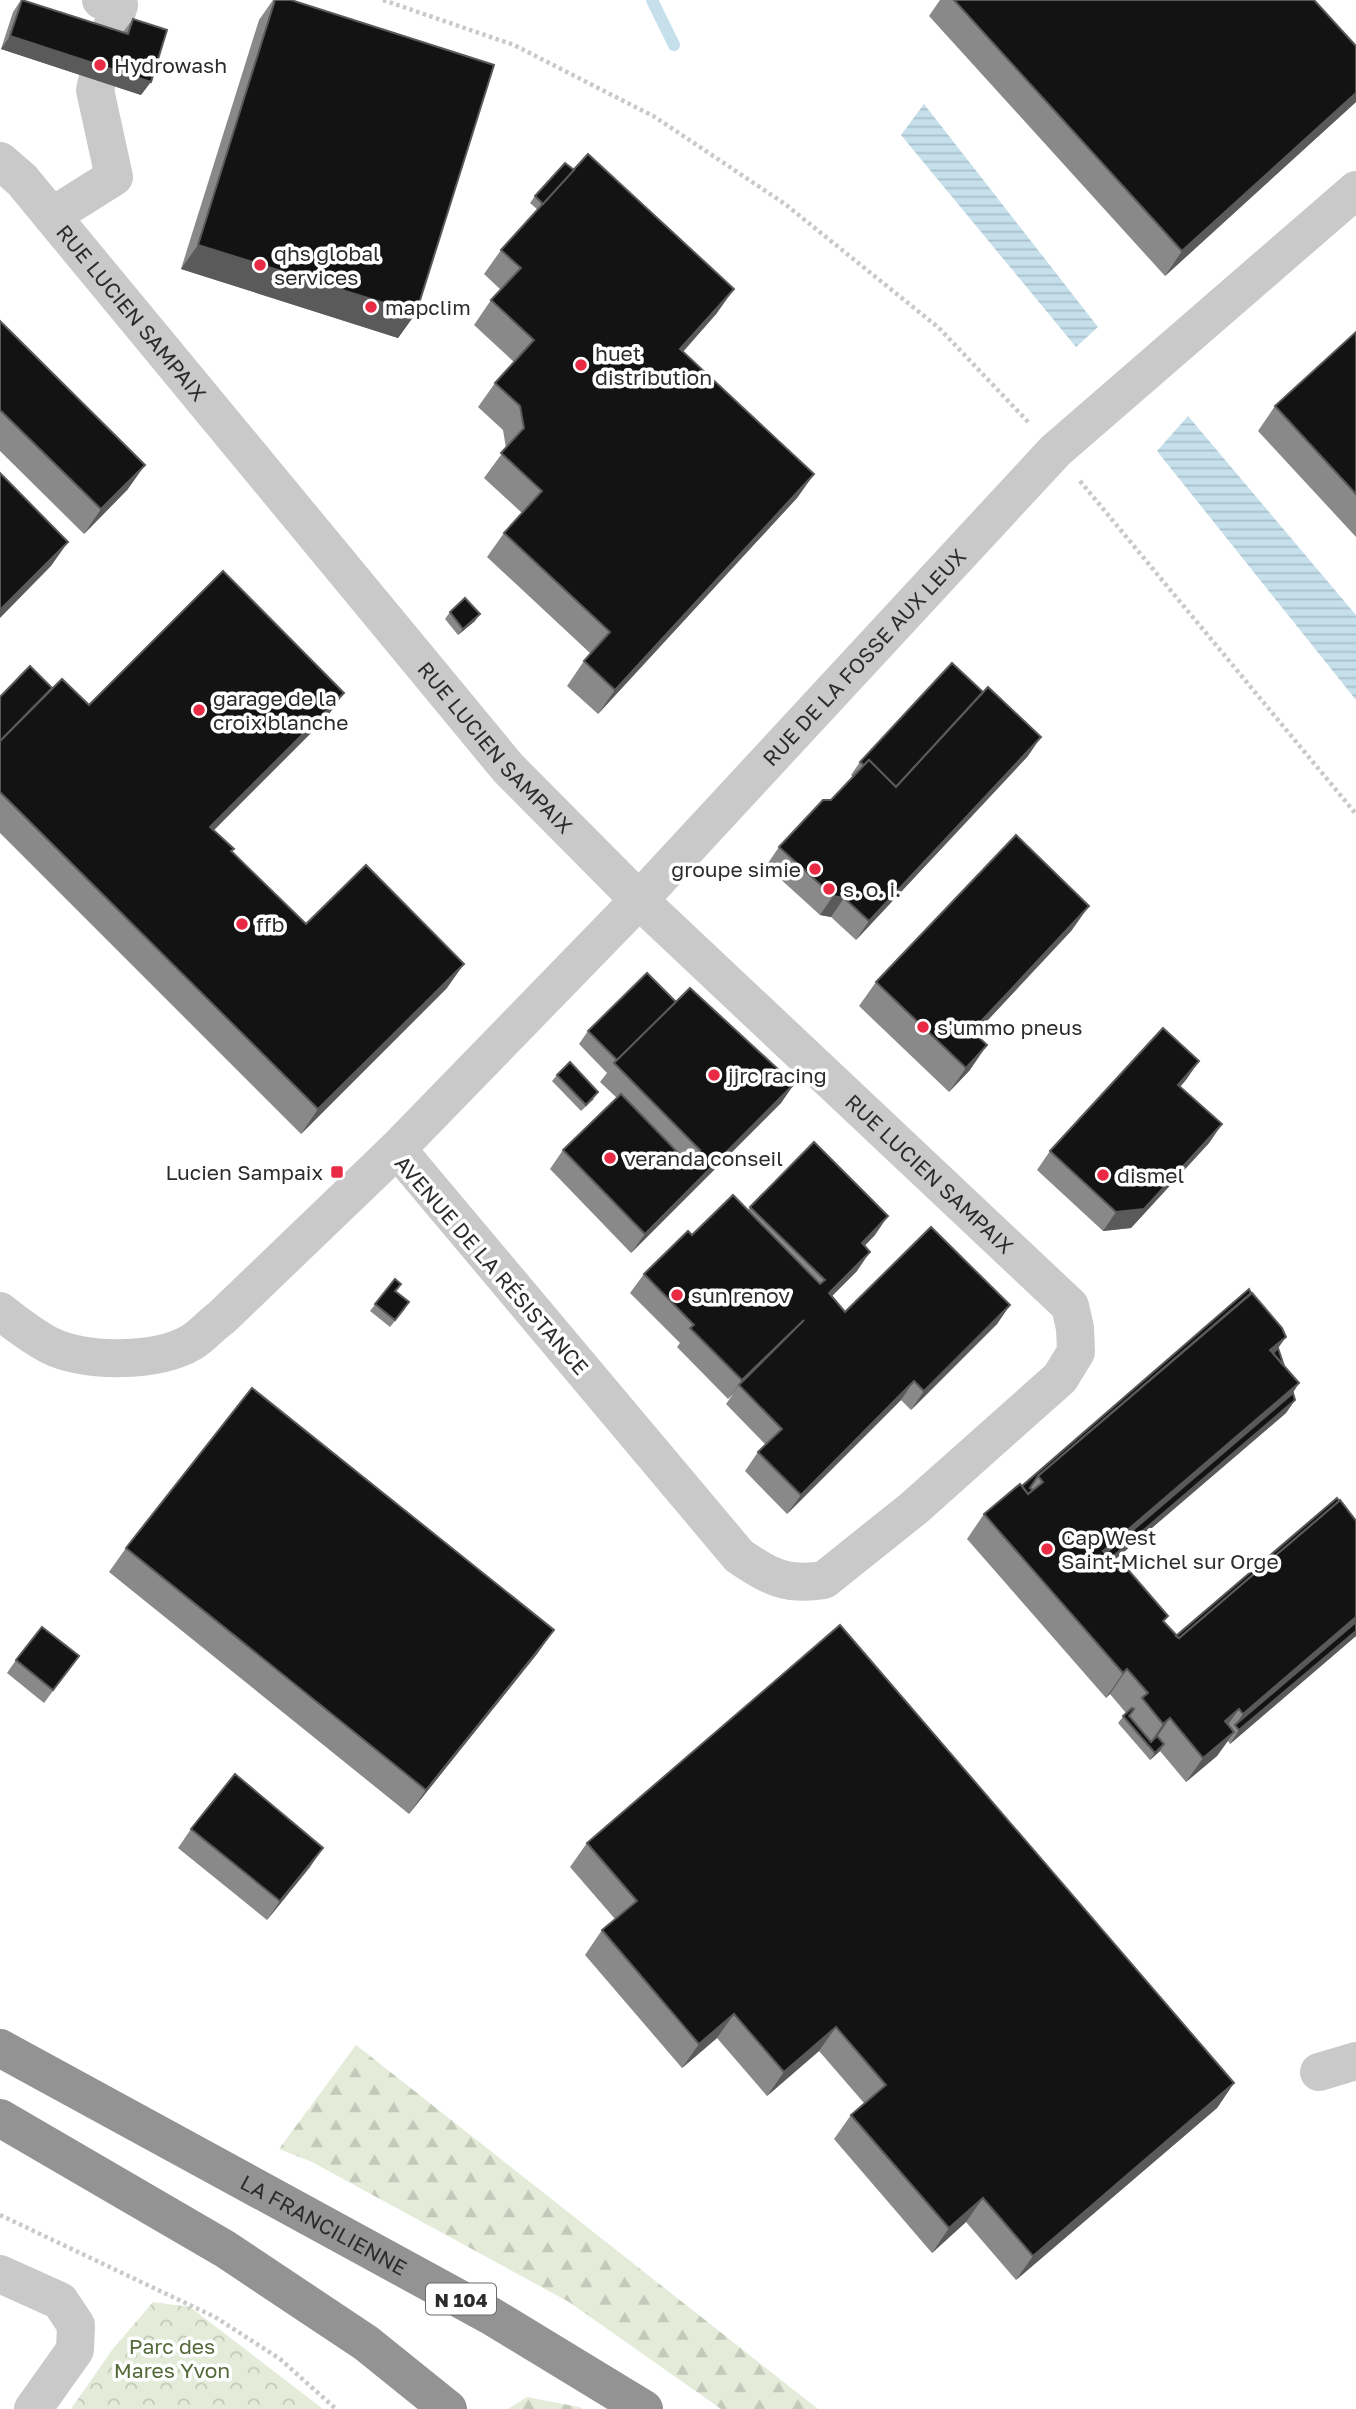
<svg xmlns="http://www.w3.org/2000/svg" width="1356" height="2409" viewBox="0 0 1356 2409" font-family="'Golos Text',sans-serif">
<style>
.forest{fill:url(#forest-firs)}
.park{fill:url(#park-crowns)}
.water{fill:url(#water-rules)}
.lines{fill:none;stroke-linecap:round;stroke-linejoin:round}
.stream{stroke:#c5dfeb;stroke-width:12}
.path{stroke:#c9c9c9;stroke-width:4.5;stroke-dasharray:3.5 3.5;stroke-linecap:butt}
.minor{stroke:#c9c9c9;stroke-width:38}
.highway{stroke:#939393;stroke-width:38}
.wall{fill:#898989}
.shaded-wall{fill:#5a5a5a}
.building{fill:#131313;stroke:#5a5a5a;stroke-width:2}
.poi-dot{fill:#e82a45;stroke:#fff;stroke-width:2.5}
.labels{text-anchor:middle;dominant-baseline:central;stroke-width:7;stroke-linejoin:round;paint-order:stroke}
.shield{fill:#fff;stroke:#6b6b6b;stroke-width:2}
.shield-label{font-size:19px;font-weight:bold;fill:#2c2c2c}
.poi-label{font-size:21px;fill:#2c2c2c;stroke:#fff;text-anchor:start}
.street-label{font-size:21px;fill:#2c2c2c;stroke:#fff}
.park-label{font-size:21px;fill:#536939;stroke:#fff}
</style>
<defs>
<pattern id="forest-firs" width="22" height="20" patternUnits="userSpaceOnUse" patternTransform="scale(1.75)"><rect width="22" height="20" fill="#e4ebd9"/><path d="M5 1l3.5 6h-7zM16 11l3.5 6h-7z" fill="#c4caba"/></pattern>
<pattern id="park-crowns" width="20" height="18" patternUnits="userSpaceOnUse" patternTransform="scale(1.75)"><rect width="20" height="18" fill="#e4ebd9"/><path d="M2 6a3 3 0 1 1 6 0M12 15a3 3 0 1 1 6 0" fill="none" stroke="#c4caba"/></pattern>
<pattern id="water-rules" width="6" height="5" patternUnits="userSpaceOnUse" patternTransform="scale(1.75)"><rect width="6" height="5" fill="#c5dfeb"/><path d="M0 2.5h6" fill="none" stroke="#a9c0ca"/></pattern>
</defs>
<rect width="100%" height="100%" fill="#fff"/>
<g class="forest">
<path d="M356,2045L818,2409H721L569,2302L312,2162L279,2149Z"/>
<path d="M527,2397L579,2407L583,2409H508Z"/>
</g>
<path class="park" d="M153,2302L190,2307L323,2409H71L112,2350Z"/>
<g class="water">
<path d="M924,104L1098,327L1076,347L901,135Z"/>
<path d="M1188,416L1356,615V700L1157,451Z"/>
</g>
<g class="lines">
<path class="stream" d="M652,0L674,45"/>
<g class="path">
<path d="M383,0L514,45L655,117L785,204L939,328L1030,424"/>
<path d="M1080,481L1356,814"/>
<path d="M0,2215L215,2317L280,2359L336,2409"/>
</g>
<g class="minor">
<path d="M101,0L119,5L107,43"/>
<path id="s1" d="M0,161L22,180L508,768L639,900L1070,1306L1075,1328L1076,1352L1060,1378L914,1508L824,1580C787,1586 769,1577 739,1556L397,1149"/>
<path d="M52,216L114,177L95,90L97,81"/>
<path id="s2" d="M0,1311C15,1323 32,1336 49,1345C85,1363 157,1363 192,1342C202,1336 211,1325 221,1318L397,1149L639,900L1055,451L1356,190"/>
<path d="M1319,2072L1356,2061"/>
<path d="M0,2274L60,2301L76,2325L75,2350L33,2409"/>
</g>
<g class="highway">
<path id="s3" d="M0,2048L491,2316L644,2409"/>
<path d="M0,2118L225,2249L366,2343L448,2409"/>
</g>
</g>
<g class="wall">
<path d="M21,0L123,32L133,19L141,95L1,49L13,12Z"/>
<path d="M273,0H291L416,313L398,338L181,269L259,20Z"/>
<path d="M940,0H1314L1356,46V102L1165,276L929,16Z"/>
<path d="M535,196L717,313L683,352L814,474L797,498L598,714L567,686L584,661L591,654L487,557L504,533L522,513L484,478L506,448L503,430L478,407L495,383L514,362L474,325L491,300L501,290L484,274L501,250L538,210L530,203Z"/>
<path d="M0,321L128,489L84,534L0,451Z"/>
<path d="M1356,332V537L1258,431L1275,406Z"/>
<path d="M450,612L475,621L458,635L445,619Z"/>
<path d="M52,688L89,705L327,717L214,830L232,851L306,924L447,988L301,1134L0,833V697Z"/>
<path d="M1028,756L856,940L831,917L820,915L766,866L779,847L831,800L853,777L851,775L860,762Z"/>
<path d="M1072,930L975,1034L970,1070L949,1092L859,1006L876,982Z"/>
<path d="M676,1002L794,1084L781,1103L631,1253L550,1169L563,1150L617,1098L600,1082L607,1073L579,1044L588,1031Z"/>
<path d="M1199,1061L1180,1087L1222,1124L1209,1143L1131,1228L1103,1231L1037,1170L1050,1151Z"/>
<path d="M557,1075L594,1099L581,1111L552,1081Z"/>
<path d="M750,1207L875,1235L864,1246L857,1271L832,1296L845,1312L1010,1305L997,1324L911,1410L901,1400L787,1514L745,1471L758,1452L766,1445L726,1404L733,1394L728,1399L677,1347L680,1343L630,1293L644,1274L692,1235L748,1210Z"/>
<path d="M395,1279V1291L405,1309L390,1327L370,1311Z"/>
<path d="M1249,1289L1278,1348L1284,1366L1299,1383L1293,1393L1295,1400L1286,1413L1112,1562L1176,1636H1356L1230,1744L1228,1741L1217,1756L1186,1782L1160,1751L1150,1760L1118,1723L1126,1713L1110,1694L1106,1698L967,1539L984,1514L1022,1486Z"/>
<path d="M126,1548L554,1630L537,1654L409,1814L109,1572Z"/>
<path d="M79,1656L44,1703L7,1673L16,1660Z"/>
<path d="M191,1829L310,1867L267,1920L178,1848Z"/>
<path d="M587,1843L1234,2083L1217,2108L1016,2280L966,2222L932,2253L834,2139L851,2115L864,2103L819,2051L767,2096L717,2038L682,2068L585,1955L602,1930L615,1919L570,1867Z"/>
</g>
<g class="shaded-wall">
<path d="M10,36L151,82L141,95L1,49Z"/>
<path d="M1356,93V102L1165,276L1182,251Z"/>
<path d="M198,245L416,313L398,338L181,269Z"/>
<path d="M734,289L717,313L663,374L680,349Z"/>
<path d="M145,465L128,489L84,534L101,509Z"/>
<path d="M814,474L797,498L598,714L615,690Z"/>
<path d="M68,542L51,566L0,618V610Z"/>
<path d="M480,614L475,621L458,635L463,629Z"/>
<path d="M344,693L327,717L193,851L210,827Z"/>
<path d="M1041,737L1028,756L856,940L869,921Z"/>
<path d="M833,896L844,898L831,917L820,915Z"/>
<path d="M1089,906L1072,930L955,1055L972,1031Z"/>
<path d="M464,964L447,988L301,1134L318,1109Z"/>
<path d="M987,1045L970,1070L949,1092L966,1068Z"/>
<path d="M1199,1061L1186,1080L1165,1104L1178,1085Z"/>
<path d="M794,1084L781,1103L631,1253L645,1234Z"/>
<path d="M1222,1124L1209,1143L1131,1228L1103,1231L1116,1212Z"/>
<path d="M888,1216L875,1235L849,1262L862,1243Z"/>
<path d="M870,1252L857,1271L816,1312L829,1293Z"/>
<path d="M1010,1305L997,1324L911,1410L924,1391Z"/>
<path d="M804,1320L739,1385L728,1399L742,1380Z"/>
<path d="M1286,1337L1269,1361L1270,1350Z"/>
<path d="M914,1381L901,1400L787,1514L801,1495Z"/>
<path d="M1299,1383L1282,1408L1098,1566L1103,1551Z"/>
<path d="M1295,1400L1286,1413L1090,1581L1099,1568Z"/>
<path d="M1356,1617V1627L1235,1725L1243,1714Z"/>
<path d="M554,1630L537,1654L409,1814L426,1790Z"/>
<path d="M1356,1631V1636L1230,1744L1239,1730Z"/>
<path d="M1127,1669L1110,1694L1106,1698L1123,1673Z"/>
<path d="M1239,1709L1222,1733L1225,1721Z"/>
<path d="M1170,1718L1153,1743L1148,1746L1163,1724Z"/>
<path d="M1234,1732L1217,1756L1186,1782L1203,1758Z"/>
<path d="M1164,1744L1160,1751L1150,1760L1155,1753Z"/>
<path d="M323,1848L310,1867L267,1920L280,1901Z"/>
<path d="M734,2014L717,2038L682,2068L699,2044Z"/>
<path d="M836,2027L819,2051L767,2096L784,2072Z"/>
<path d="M1234,2083L1217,2108L1016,2280L1033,2256Z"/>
<path d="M983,2198L966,2222L932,2253L949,2228Z"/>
</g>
<g class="building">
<path d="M22,0L128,34L133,19L167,30L151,82L10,36Z"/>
<path d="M275,0H291L494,65L416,313L198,245Z"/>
<path d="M954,0H1314L1356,46V93L1182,251Z"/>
<path d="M588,154L734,289L680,349L814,474L615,690L584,661L610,632L504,533L542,491L501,453L524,428L520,406L495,383L534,340L491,300L521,268L501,250Z"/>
<path d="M565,163L574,170L543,204L535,196Z"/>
<path d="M0,321L145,465L101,509L0,410Z"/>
<path d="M1356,332V494L1275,406Z"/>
<path d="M0,473L68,542L0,610Z"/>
<path d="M223,571L344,693L210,827L234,849L231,851L306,924L366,865L464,964L318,1109L0,792V741L62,679L89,705Z"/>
<path d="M465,598L480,614L463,629L450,612Z"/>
<path d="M952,663L983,692L896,787L869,760L864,765L860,762Z"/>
<path d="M30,666L52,688L0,741V697Z"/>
<path d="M988,687L1041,737L869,921L844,898L833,896L779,847L823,800H831L869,760L896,787Z"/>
<path d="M1016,835L1089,906L972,1031L987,1045L966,1068L876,982Z"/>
<path d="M647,973L676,1002L617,1060L588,1031Z"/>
<path d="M690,988L794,1084L645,1234L563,1150L621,1094L687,1162L700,1150L614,1063Z"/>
<path d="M1163,1028L1199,1061L1178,1085L1222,1124L1144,1209L1116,1212L1050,1151Z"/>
<path d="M570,1062L598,1092L586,1105L557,1075Z"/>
<path d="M814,1142L888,1216L862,1243L870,1252L829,1293L845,1312L931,1227L1010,1305L924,1391L914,1381L801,1495L758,1452L782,1429L739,1385L804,1320L742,1380L690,1328L694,1325L644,1274L688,1231L692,1235L733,1195L820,1284L825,1280L750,1207Z"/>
<path d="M395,1279L401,1284L395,1291L409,1302L395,1320L375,1304Z"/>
<path d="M1249,1289L1251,1293L1038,1476L1030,1488L1033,1490L1028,1494L1022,1486Z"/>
<path d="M1252,1293L1282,1328L1286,1337L1270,1350L1299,1383L1103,1551L1119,1570L1124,1565L1168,1616L1163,1621L1179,1638L1340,1500L1356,1521V1617L1243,1714L1239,1709L1225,1721L1234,1732L1203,1758L1170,1718L1163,1724L1142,1698L1148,1693L1127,1669L1123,1673L984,1514L1020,1484L1028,1494L1043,1482L1038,1476Z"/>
<path d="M1278,1348L1284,1366L1273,1353Z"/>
<path d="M252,1388L554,1630L426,1790L126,1548Z"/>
<path d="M1293,1393L1295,1400L1110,1559L1105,1554Z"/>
<path d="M1337,1498L1339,1501L1179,1638L1176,1636Z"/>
<path d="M1356,1622V1631L1239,1730L1235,1725Z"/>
<path d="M840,1625L1234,2083L1033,2256L983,2198L949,2228L851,2115L886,2085L836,2027L784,2072L734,2014L699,2044L602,1930L637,1901L587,1843Z"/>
<path d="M42,1627L79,1656L53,1690L16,1660Z"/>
<path d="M1132,1708L1134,1709L1129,1716L1151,1742L1157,1736L1164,1744L1155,1753L1123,1716Z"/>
<path d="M235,1774L323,1848L280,1901L191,1829Z"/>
</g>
<g class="poi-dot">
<circle cx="100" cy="65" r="7"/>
<circle cx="260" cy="265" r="7"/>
<circle cx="371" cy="307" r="7"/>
<circle cx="581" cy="365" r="7"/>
<circle cx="199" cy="710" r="7"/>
<circle cx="815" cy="869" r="7"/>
<circle cx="829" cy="889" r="7"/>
<circle cx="242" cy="924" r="7"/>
<circle cx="923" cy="1027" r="7"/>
<circle cx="714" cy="1075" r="7"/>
<circle cx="610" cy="1158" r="7"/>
<rect x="330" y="1165" width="14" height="14" rx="3.5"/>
<circle cx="1103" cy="1175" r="7"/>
<circle cx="677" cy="1295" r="7"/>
<circle cx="1047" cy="1549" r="7"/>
</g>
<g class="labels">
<rect class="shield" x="426" y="2283.5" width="70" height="31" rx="5"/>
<g class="shield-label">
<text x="461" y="2299">N 104</text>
</g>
<g class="poi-label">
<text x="114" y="65">Hydrowash</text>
<text x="274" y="253">qhs global<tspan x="274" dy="24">services</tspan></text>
<text x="385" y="307">mapclim</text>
<text x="595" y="353">huet<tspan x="595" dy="24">distribution</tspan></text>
<text x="213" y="698">garage de la<tspan x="213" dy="24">croix blanche</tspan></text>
<text x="801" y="869" text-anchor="end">groupe simie</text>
<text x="843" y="889">s. o. i.</text>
<text x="256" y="924">ffb</text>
<text x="937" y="1027">s'ummo pneus</text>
<text x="728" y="1075">jjrc racing</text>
<text x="624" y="1158">veranda conseil</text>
<text x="323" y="1172" text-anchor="end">Lucien Sampaix</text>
<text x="1117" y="1175">dismel</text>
<text x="691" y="1295">sun renov</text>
<text x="1061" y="1537">Cap West<tspan x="1061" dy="24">Saint-Michel sur Orge</tspan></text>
</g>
<g class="street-label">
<text stroke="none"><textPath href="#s1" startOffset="201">RUE LUCIEN SAMPAIX</textPath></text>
<text stroke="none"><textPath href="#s2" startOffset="1167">RUE DE LA FOSSE AUX LEUX</textPath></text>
<text stroke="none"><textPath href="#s1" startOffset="768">RUE LUCIEN SAMPAIX</textPath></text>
<text stroke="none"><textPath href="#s1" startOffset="1377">RUE LUCIEN SAMPAIX</textPath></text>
<text transform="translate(492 1265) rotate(49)">AVENUE DE LA RÉSISTANCE</text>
<text stroke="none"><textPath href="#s3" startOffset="369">LA FRANCILIENNE</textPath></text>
</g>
<g class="park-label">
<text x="172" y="2346">Parc des<tspan x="172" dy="24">Mares Yvon</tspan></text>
</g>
</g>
</svg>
